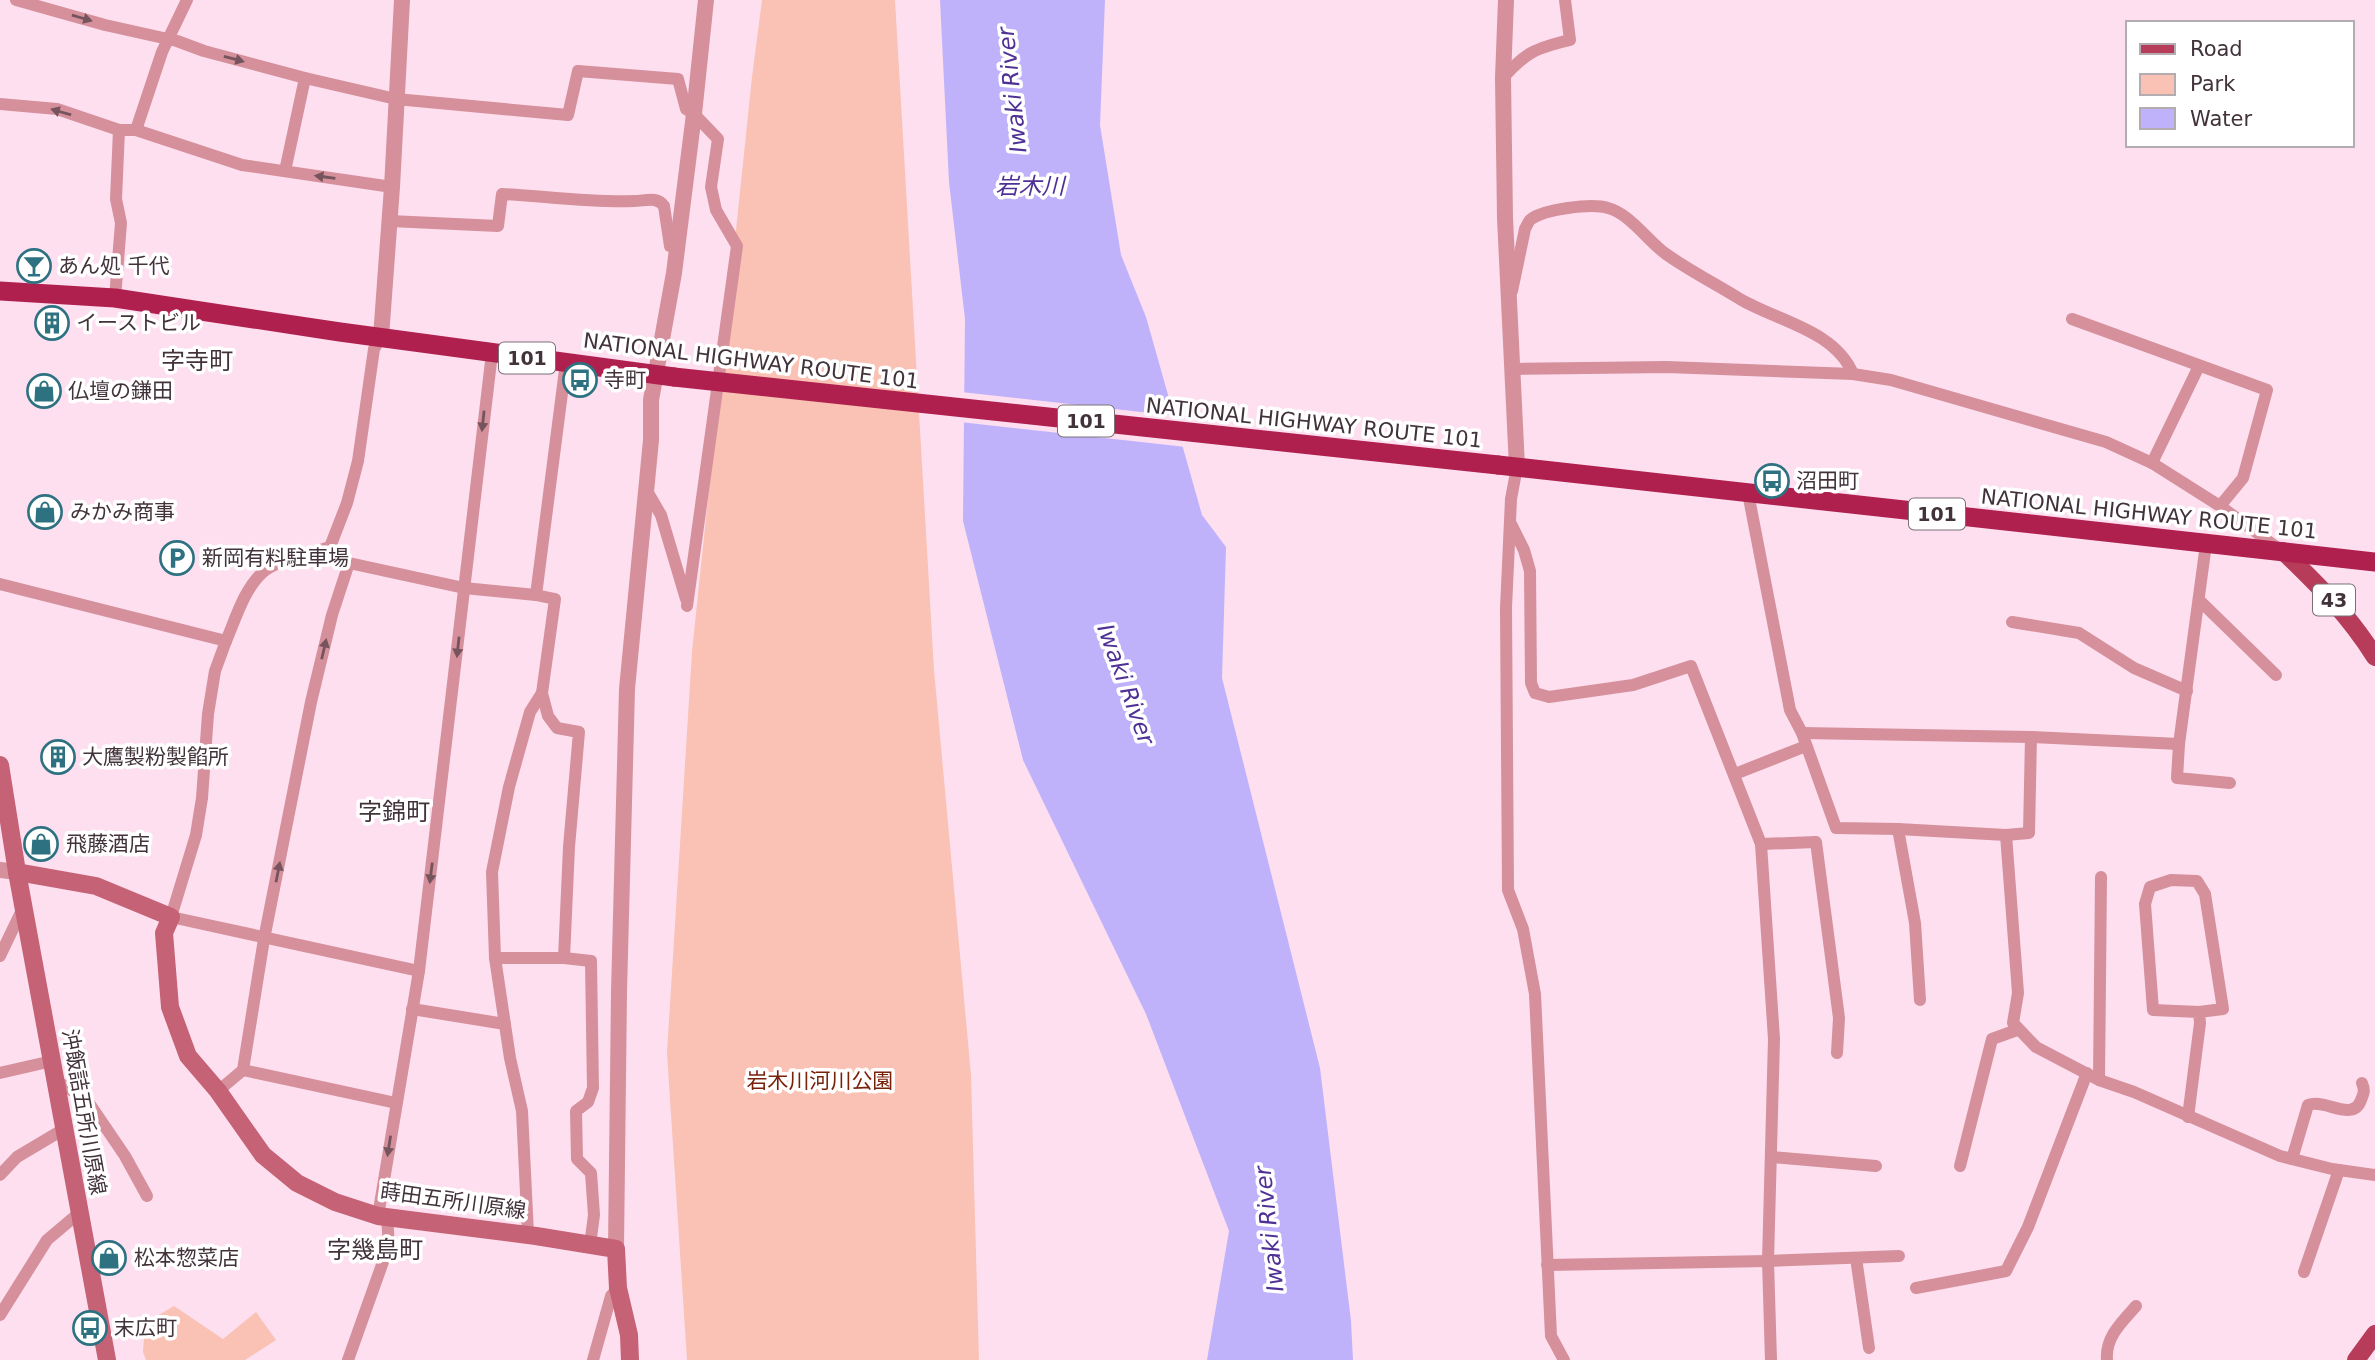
<svg xmlns="http://www.w3.org/2000/svg" width="2375" height="1360" viewBox="0 0 2375 1360" font-family="'DejaVu Sans','Noto Sans JP',sans-serif">
<style>
.green{fill:#f9c2b4}
.water{fill:#bfb2fa}
.pier{fill:#fddff0}
.lines{fill:none;stroke-linecap:round;stroke-linejoin:round}
.minor{stroke:#d5909b;stroke-width:12}
.tertiary{stroke:#d5909b;stroke-width:16}
.secondary{stroke:#c56275;stroke-width:18}
.primary{stroke:#b73c5a;stroke-width:18}
.trunk{stroke:#b0204f;stroke-width:19}
.trunk-bridge{stroke:#b0204f;stroke-width:19}
.oneway{fill:#75545d}
.labels{text-anchor:middle;dominant-baseline:central;stroke-width:7;stroke-linejoin:round;paint-order:stroke}
.shield{fill:#fff;stroke:#7b7076;stroke-width:2}
.shield-label{font-size:19px;font-weight:bold;fill:#42333b}
.poi-label{font-size:21px;fill:#42333b;stroke:#fff;text-anchor:start}
.street-label{font-size:21px;fill:#42333b;stroke:#fff}
.park-label{font-size:21px;fill:#79220a;stroke:#fff}
.water-label{font-size:23px;font-style:italic;fill:#4f3095;stroke:#fff}
.quarter-label{font-size:24px;fill:#42333b;stroke:#fff}
</style>
<rect width="100%" height="100%" fill="#fddff0"/>
<g class="green">
<path d="M762,0H895L934,670L971,1075L979,1360H687L667,1053L692,652L752,77Z"/>
<path d="M174,1306L223,1339L256,1312L276,1340L245,1360H146L143,1352L145,1323Z"/>
</g>
<path class="water" d="M940,0H1105L1100,125L1121,255L1146,317L1202,515L1226,547L1222,678L1320,1068L1351,1321L1353,1360H1207L1229,1231L1146,1014L1023,760L963,521L965,319L949,182Z"/>
<path class="pier" d="M961,392L1177,416L1186,447L960,422Z"/>
<g class="lines">
<g class="minor">
<path d="M16,0L105,25L177,41L204,51L305,78L396,99L568,115L578,71L678,79L686,109L694,114L718,139L711,187L716,210L737,246L687,606"/>
<path d="M1503,78C1526,52 1536,48 1570,40L1565,0"/>
<path d="M0,104L57,109L119,130H136L242,165L392,187"/>
<path d="M136,130L162,52L187,0"/>
<path d="M285,171L305,78"/>
<path d="M390,221L498,226L502,194C544,196 593,203 634,201C645,201 657,196 664,206L670,246L677,248"/>
<path d="M1512,291L1525,229C1525,229 1529,221 1530,220C1543,209 1592,203 1608,208C1629,213 1649,242 1666,254C1690,271 1716,284 1740,299C1777,321 1835,330 1853,374"/>
<path d="M115,298L121,223L116,199L119,130"/>
<path d="M2072,319L2267,390L2243,478L2220,506"/>
<path d="M1511,369L1667,367L1853,374L1891,380L2106,442L2152,463L2220,506L2279,549"/>
<path d="M2152,463L2199,366"/>
<path d="M1517,467L1511,499L1506,608L1508,890L1523,929L1535,994L1551,1336L1564,1360"/>
<path d="M647,491L661,515L686,599"/>
<path d="M1748,493L1790,710L1802,733L1836,828L1898,829L2006,835L2029,833L2031,737L2179,744L2206,544"/>
<path d="M1510,522L1524,550L1530,571L1531,683L1535,693L1549,697L1633,685L1691,666L1761,844L1774,1039L1768,1261L1771,1360"/>
<path d="M330,547L349,563L464,588L536,595L555,599L542,693L548,716L557,728L579,732L569,847L564,958"/>
<path d="M0,584L226,641C236,618 244,589 263,572C276,560 312,553 330,547L347,503L358,461L374,349L381,337"/>
<path d="M536,595L566,362"/>
<path d="M2199,600L2276,675"/>
<path d="M2012,622L2079,633L2134,668L2187,691"/>
<path d="M226,641L215,671L208,714L202,798L196,835L171,917L419,971"/>
<path d="M1802,733L2031,737"/>
<path d="M2179,744L2177,778L2230,783"/>
<path d="M1735,774L1806,746"/>
<path d="M1898,829L1915,923L1920,1000"/>
<path d="M2006,835L2018,993L2013,1023L2036,1047L2099,1080L2134,1092L2280,1156L2332,1169L2375,1175"/>
<path d="M1761,844L1816,842L1839,1018L1837,1053"/>
<path d="M0,956L23,908"/>
<path d="M495,958H564L591,961L593,1088L588,1102L576,1111L577,1159L591,1173L594,1215L590,1245"/>
<path d="M412,1009L505,1024"/>
<path d="M243,1070L396,1103"/>
<path d="M0,1073L52,1061"/>
<path d="M55,1080L87,1100L125,1156L147,1196"/>
<path d="M2099,1080L2101,877"/>
<path d="M218,1091L243,1070L264,939L311,702L332,615L349,563"/>
<path d="M2188,1117L2200,1023L2199,1012L2223,1009L2205,894L2197,881L2171,880L2150,887L2145,904L2153,1010L2199,1012"/>
<path d="M1772,1157L1876,1166"/>
<path d="M2292,1159L2308,1105C2324,1098 2353,1123 2361,1100C2364,1093 2365,1090 2362,1083"/>
<path d="M1960,1166L1992,1039L2017,1030"/>
<path d="M0,1175L17,1157L64,1129"/>
<path d="M378,1216L419,971L492,353"/>
<path d="M528,1234L522,1111L510,1058L495,958L492,872L509,787L530,712L542,693"/>
<path d="M1856,1258L1869,1348"/>
<path d="M1547,1265L1768,1261L1899,1256"/>
<path d="M2304,1272L2339,1170"/>
<path d="M1916,1288L2006,1271L2028,1227L2087,1073"/>
<path d="M0,1315L47,1240L79,1213"/>
<path d="M348,1360L389,1245L387,1217"/>
<path d="M593,1360L611,1296L618,1288"/>
<path d="M2107,1360C2105,1337 2122,1322 2136,1306"/>
</g>
<g class="tertiary">
<path d="M1506,0L1503,78L1505,218L1517,467"/>
<path d="M381,337L392,187L402,0"/>
<path d="M0,870L17,872"/>
<path d="M616,1249L619,992L627,689L651,440V400L674,273L694,114L706,0"/>
</g>
<g class="secondary">
<path d="M0,765L17,872L107,1360"/>
<path d="M17,872L96,886L171,917L164,933L170,1007L188,1056L218,1091L263,1155L297,1183L335,1202L378,1216L536,1236L616,1249L618,1288L629,1335L630,1360"/>
</g>
<g class="primary">
<path d="M2283,551C2319,586 2348,614 2375,657"/>
<path d="M2356,1360L2375,1334"/>
</g>
<g class="trunk">
<path d="M0,291L115,298L340,332L674,377"/>
<path d="M1498,465L2375,562"/>
</g>
<path class="trunk-bridge" d="M674,377L1498,465"/>
</g>
<defs><path id="oneway-solid" d="M-6-.8H1V-3.2L6.5 0L1 3.2V.8H-6Z" transform="scale(1.75)"/></defs>
<g class="oneway">
<use href="#oneway-solid" transform="translate(82 18) rotate(16)"/>
<use href="#oneway-solid" transform="translate(234 59) rotate(15)"/>
<use href="#oneway-solid" transform="translate(61 112) rotate(-164)"/>
<use href="#oneway-solid" transform="translate(325 177) rotate(-172)"/>
<use href="#oneway-solid" transform="translate(483 421) rotate(96)"/>
<use href="#oneway-solid" transform="translate(458 647) rotate(96)"/>
<use href="#oneway-solid" transform="translate(324 649) rotate(-77)"/>
<use href="#oneway-solid" transform="translate(278 872) rotate(-79)"/>
<use href="#oneway-solid" transform="translate(431 873) rotate(97)"/>
<use href="#oneway-solid" transform="translate(389 1146) rotate(99)"/>
</g>
<defs>
<g id="bar-ring" transform="scale(1.75)"><circle r="9.5" fill="#fff" stroke="#2e7282" stroke-width="1.5"/><path d="M-6-5H6L.8 .8V4.5H3.5V6h-7V4.5H-.8V.8Z" fill="#2e7282"/></g>
<g id="building-ring" transform="scale(1.75)"><circle r="9.5" fill="#fff" stroke="#2e7282" stroke-width="1.5"/><path d="M-4-6H4V6H1V3H-1V6H-4ZM-2.5-4.3h1.7v1.8h-1.7ZM.8-4.3h1.7v1.8H.8ZM-2.5-1h1.7V.8h-1.7ZM.8-1h1.7V.8H.8Z" fill="#2e7282"/></g>
<g id="bus-ring" transform="scale(1.75)"><circle r="9.5" fill="#fff" stroke="#2e7282" stroke-width="1.5"/><path d="M-5-6H5V4H4V6H2V4H-2V6H-4V4H-5ZM-3.5-4V0h7V-4ZM-3.5 1.2v1.5H-2V1.2ZM2 1.2v1.5H3.5V1.2Z" fill="#2e7282"/></g>
<g id="shop-ring" transform="scale(1.75)"><circle r="9.5" fill="#fff" stroke="#2e7282" stroke-width="1.5"/><path d="M-5-2.5h2.3a2.7 3.5 0 0 1 5.4 0H5L5.5 6h-11ZM-1.5-2.5h3a1.5 2.3 0 0 0-3 0Z" fill="#2e7282"/></g>
<g id="parking-ring" transform="scale(1.75)"><circle r="9.5" fill="#fff" stroke="#2e7282" stroke-width="1.5"/><path d="M-3.5-5.5H1a3.5 3.5 0 0 1 0 7H-1V5.5H-3.5ZM-1-3.4V-.6H.8a1.4 1.4 0 0 0 0-2.8Z" fill="#2e7282"/></g>
</defs>
<g fill-rule="evenodd">
<use href="#bar-ring" x="34" y="266"/>
<use href="#building-ring" x="52" y="323"/>
<use href="#bus-ring" x="580" y="380"/>
<use href="#shop-ring" x="44" y="391"/>
<use href="#bus-ring" x="1772" y="481"/>
<use href="#shop-ring" x="45" y="512"/>
<use href="#parking-ring" x="177" y="558"/>
<use href="#building-ring" x="58" y="757"/>
<use href="#shop-ring" x="41" y="844"/>
<use href="#shop-ring" x="109" y="1258"/>
<use href="#bus-ring" x="90" y="1328"/>
</g>
<g class="labels">
<g class="shield">
<rect x="499" y="342.5" width="56" height="31" rx="5"/>
<rect x="1058" y="405.5" width="56" height="31" rx="5"/>
<rect x="1909" y="498.5" width="56" height="31" rx="5"/>
<rect x="2313" y="584.5" width="42" height="31" rx="5"/>
</g>
<g class="shield-label">
<text x="527" y="358">101</text>
<text x="1086" y="421">101</text>
<text x="1937" y="514">101</text>
<text x="2334" y="600">43</text>
</g>
<g class="poi-label">
<text x="58" y="266">あん処 千代</text>
<text x="76" y="323">イーストビル</text>
<text x="604" y="380">寺町</text>
<text x="68" y="391">仏壇の鎌田</text>
<text x="1796" y="481">沼田町</text>
<text x="70" y="512">みかみ商事</text>
<text x="202" y="558">新岡有料駐車場</text>
<text x="82" y="757">大鷹製粉製餡所</text>
<text x="66" y="844">飛藤酒店</text>
<text x="134" y="1258">松本惣菜店</text>
<text x="114" y="1328">末広町</text>
</g>
<g class="street-label">
<text transform="translate(751 361) rotate(7)">NATIONAL HIGHWAY ROUTE 101</text>
<text transform="translate(1314 423) rotate(6)">NATIONAL HIGHWAY ROUTE 101</text>
<text transform="translate(2149 514) rotate(6)">NATIONAL HIGHWAY ROUTE 101</text>
<text transform="translate(84 1112) rotate(80)">沖飯詰五所川原線</text>
<text transform="translate(453 1201) rotate(8)">蒔田五所川原線</text>
</g>
<g class="park-label">
<text x="820" y="1081">岩木川河川公園</text>
</g>
<g class="water-label">
<text transform="translate(1012 90) rotate(-96)">Iwaki River</text>
<text x="1030" y="186">岩木川</text>
<text transform="translate(1126 684) rotate(70)">Iwaki River</text>
<text transform="translate(1269 1229) rotate(-96)">Iwaki River</text>
</g>
<g class="quarter-label">
<text x="197" y="361">字寺町</text>
<text x="394" y="812">字錦町</text>
<text x="375" y="1250">字幾島町</text>
</g>
</g>
<rect x="2126" y="21" width="228" height="126" fill="#ffffff" stroke="#b3adb1" stroke-width="2"/>
<rect x="2140" y="44" width="35" height="10" fill="#b73c5a" stroke="#b3adb1" stroke-width="2"/>
<text x="2190" y="56" font-size="21" fill="#42333b">Road</text>
<rect x="2140" y="74" width="35" height="21" fill="#f9c2b4" stroke="#b3adb1" stroke-width="2"/>
<text x="2190" y="91" font-size="21" fill="#42333b">Park</text>
<rect x="2140" y="108" width="35" height="21" fill="#bfb2fa" stroke="#b3adb1" stroke-width="2"/>
<text x="2190" y="126" font-size="21" fill="#42333b">Water</text>
</svg>
